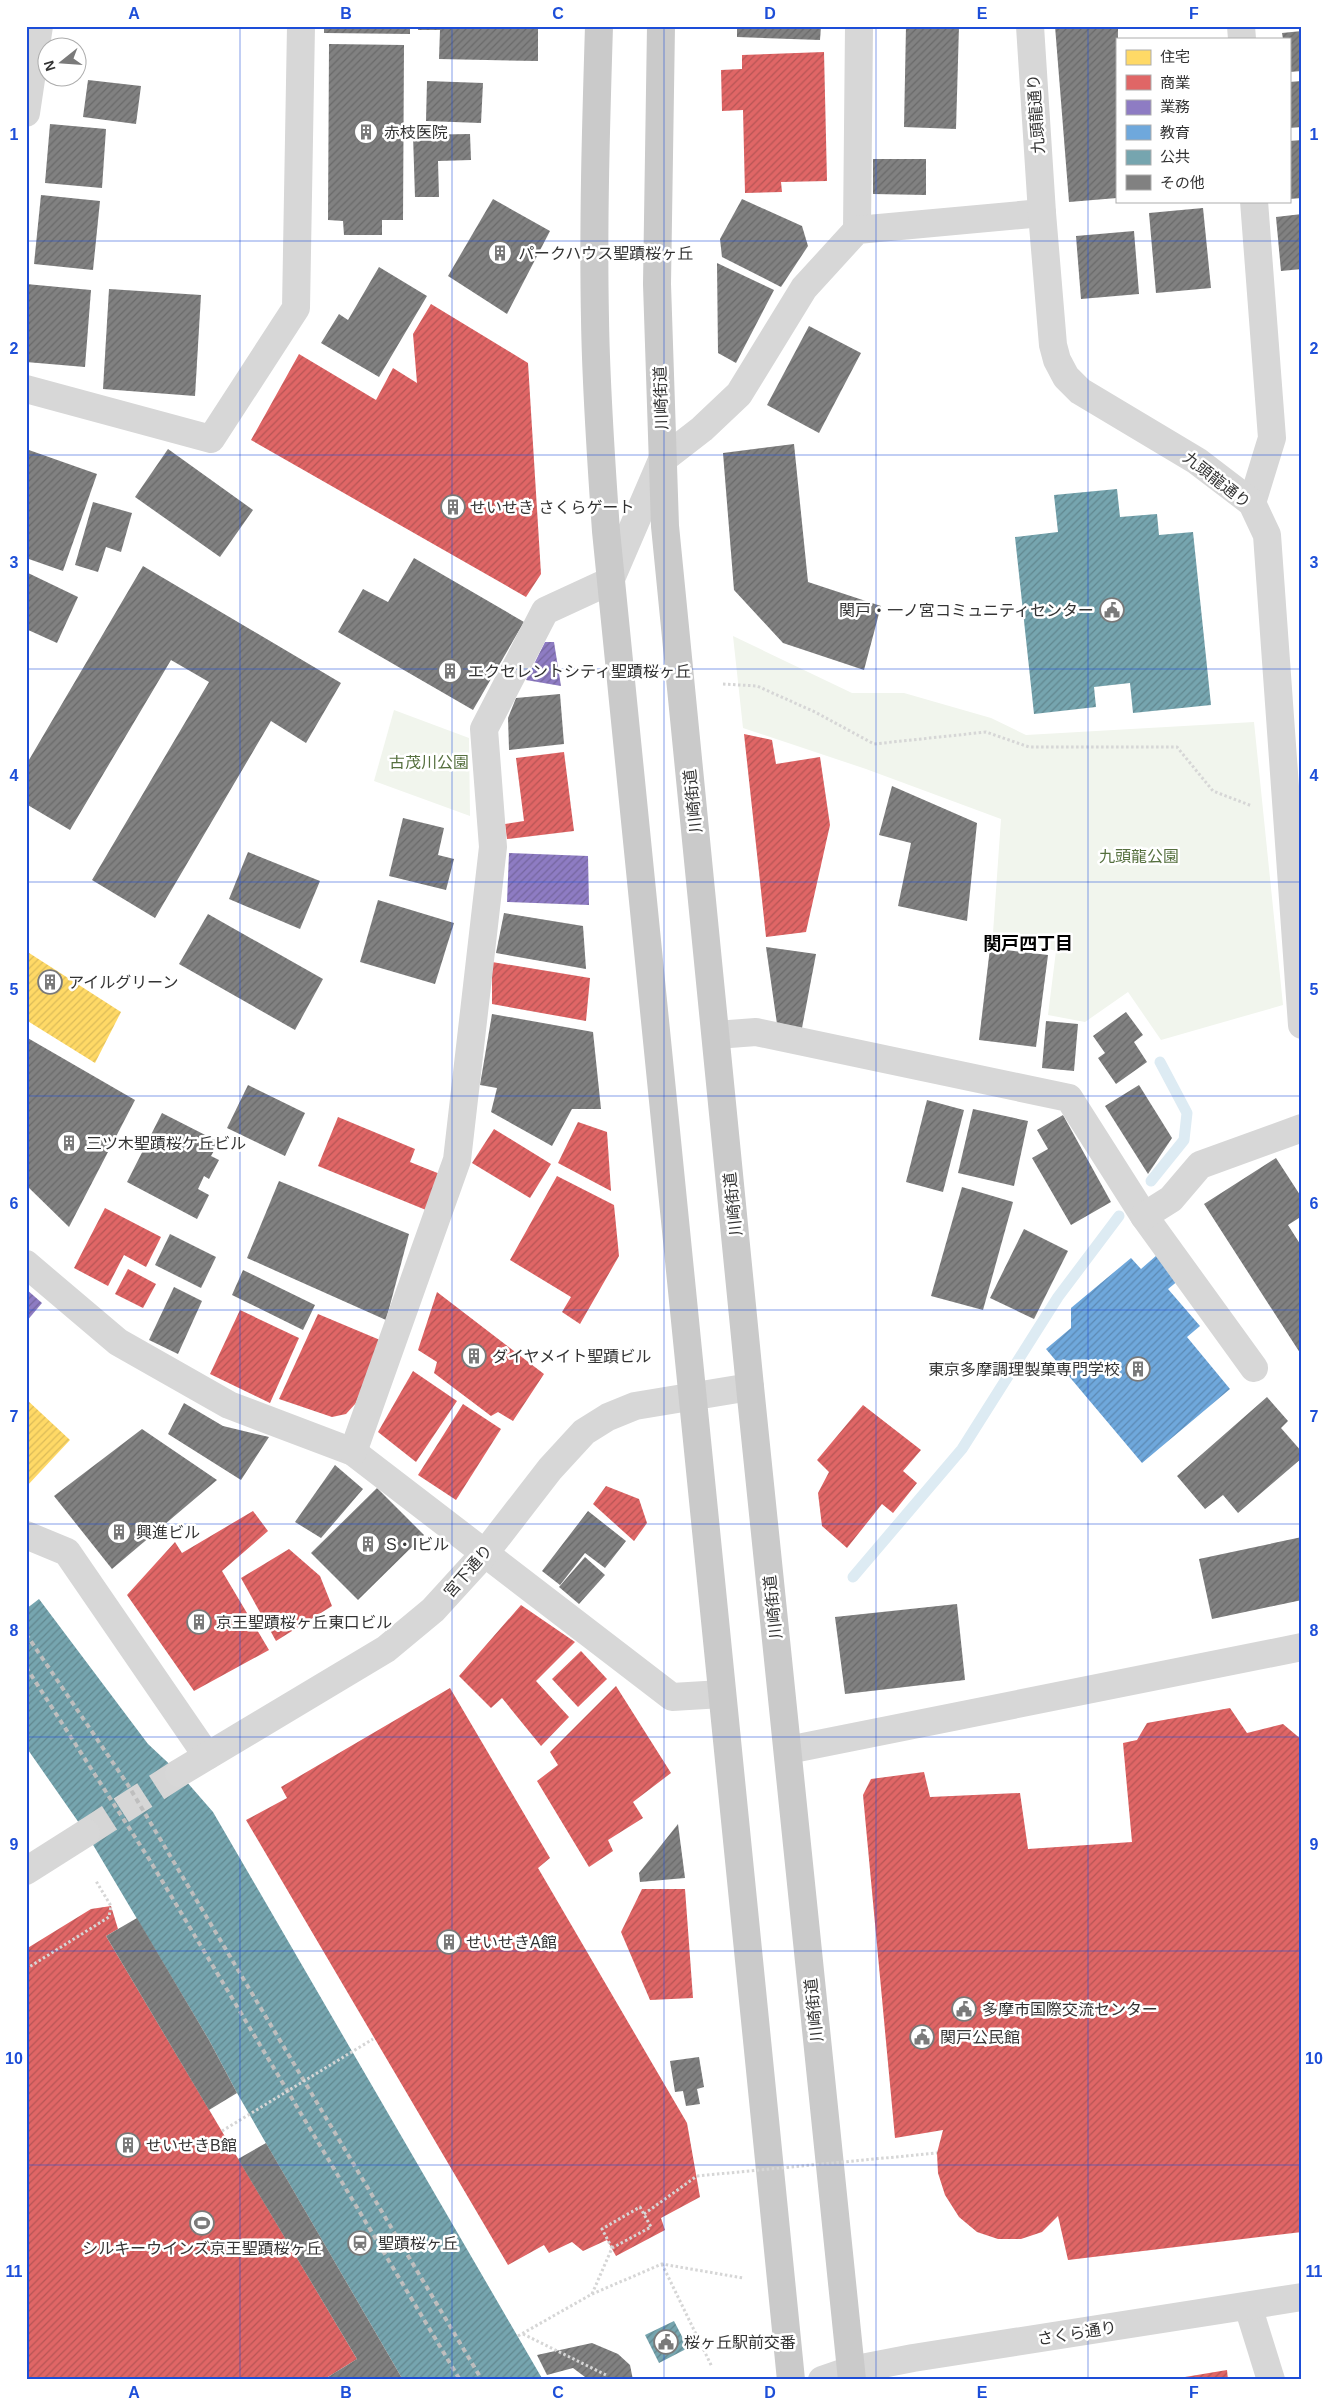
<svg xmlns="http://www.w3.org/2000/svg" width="1328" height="2406" viewBox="0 0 1328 2406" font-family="Arial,'Noto Sans JP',sans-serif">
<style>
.park{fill:#f1f5ed}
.homes{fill:url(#homes-hatch)}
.shops{fill:url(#shops-hatch)}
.offices{fill:url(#offices-hatch)}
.schools{fill:url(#schools-hatch)}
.public{fill:url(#public-hatch)}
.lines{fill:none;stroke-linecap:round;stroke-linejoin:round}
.stream{stroke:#ddebf3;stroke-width:11}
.building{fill:url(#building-hatch)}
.tertiary-tunnel{stroke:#d6d6d6;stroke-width:28;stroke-dasharray:28 14;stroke-linecap:butt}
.path{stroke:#d6d6d6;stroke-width:3;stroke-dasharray:2.5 2.5;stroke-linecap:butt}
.minor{stroke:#d7d7d7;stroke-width:28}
.tertiary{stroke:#d7d7d7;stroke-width:28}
.primary{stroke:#cacaca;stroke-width:28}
.rail{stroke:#bebebe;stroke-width:4;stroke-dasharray:5 4;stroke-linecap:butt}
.path-bridge{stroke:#d6d6d6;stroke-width:3;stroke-dasharray:2.5 2.5;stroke-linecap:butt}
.grid{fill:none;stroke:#1d4ed8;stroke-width:1;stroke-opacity:0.55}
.labels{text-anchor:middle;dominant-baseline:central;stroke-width:5;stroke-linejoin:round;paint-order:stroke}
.street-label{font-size:16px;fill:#333;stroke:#fff}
.poi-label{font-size:16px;fill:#333;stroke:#fff;text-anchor:start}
.park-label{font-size:16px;fill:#56703f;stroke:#fff}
.neighbourhood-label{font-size:18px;font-weight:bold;fill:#000;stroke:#fff}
.neatline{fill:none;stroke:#1d4ed8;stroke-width:2}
.grid-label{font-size:16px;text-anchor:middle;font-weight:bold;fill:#1d4ed8}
</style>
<defs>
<pattern id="homes-hatch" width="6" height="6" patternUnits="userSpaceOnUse" patternTransform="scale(1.25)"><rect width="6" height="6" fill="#ffd966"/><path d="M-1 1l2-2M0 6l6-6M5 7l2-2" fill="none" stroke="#dbbb59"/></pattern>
<pattern id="shops-hatch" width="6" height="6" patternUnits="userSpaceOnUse" patternTransform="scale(1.25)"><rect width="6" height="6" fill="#e06666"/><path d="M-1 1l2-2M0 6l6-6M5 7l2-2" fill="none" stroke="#b65555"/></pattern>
<pattern id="offices-hatch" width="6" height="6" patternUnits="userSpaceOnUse" patternTransform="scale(1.25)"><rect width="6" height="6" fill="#8e7cc3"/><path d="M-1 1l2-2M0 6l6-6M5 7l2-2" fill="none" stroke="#75669f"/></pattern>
<pattern id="schools-hatch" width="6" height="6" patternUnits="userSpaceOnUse" patternTransform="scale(1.25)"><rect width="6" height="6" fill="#6fa8dc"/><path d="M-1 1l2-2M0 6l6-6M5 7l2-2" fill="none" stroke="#5c89b3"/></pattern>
<pattern id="public-hatch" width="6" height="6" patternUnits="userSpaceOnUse" patternTransform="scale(1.25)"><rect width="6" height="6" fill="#76a5af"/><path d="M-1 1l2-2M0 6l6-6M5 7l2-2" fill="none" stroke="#61878f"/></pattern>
<pattern id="building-hatch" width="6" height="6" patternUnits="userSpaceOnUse" patternTransform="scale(1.25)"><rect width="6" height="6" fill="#818181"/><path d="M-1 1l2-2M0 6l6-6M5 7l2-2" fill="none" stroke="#6a6a6a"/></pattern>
</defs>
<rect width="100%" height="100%" fill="#fff"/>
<g class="park">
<path d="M733,636L852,693H904L991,718L1026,735L1254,722L1283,1005L1161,1040L1128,992L1085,1022L1048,1015L1056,951L993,933L1001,819L866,769L743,728Z"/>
<path d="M394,710L469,738L470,816L374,781Z"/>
</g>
<g class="homes">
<path d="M26,951L121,1012L95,1063L26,1020Z"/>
<path d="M26,1399L70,1440L26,1487Z"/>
</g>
<g class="shops">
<path d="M824,52L827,181L781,182L782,192L745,193L743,110L722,111L721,70L742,69V55Z"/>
<path d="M431,304L528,363L541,574L526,597L251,440L299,354L376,400L393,368L417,383L413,334Z"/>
<path d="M744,734L772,740L776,764L820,757L830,825L806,932L766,937Z"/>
<path d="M564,752L574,831L507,839L505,824L524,821L516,758Z"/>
<path d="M492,962L590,978L586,1021L492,1004Z"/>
<path d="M338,1117L415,1149L410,1162L440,1174L426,1210L318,1166Z"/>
<path d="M578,1122L607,1132L611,1191L558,1163Z"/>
<path d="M494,1129L551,1164L530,1198L472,1163Z"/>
<path d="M557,1176L614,1205L619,1256L580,1324L562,1312L571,1297L510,1260Z"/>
<path d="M105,1208L161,1237L146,1267L124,1255L108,1286L74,1268Z"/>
<path d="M128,1269L156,1284L143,1308L115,1294Z"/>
<path d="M437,1292L544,1374L513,1421L498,1412L491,1416L434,1373L437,1362L418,1350Z"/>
<path d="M240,1310L299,1338L270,1403L210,1374Z"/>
<path d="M318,1314L380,1340L356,1403L346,1414L332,1417L279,1399Z"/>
<path d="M413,1371L457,1401L416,1462L378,1432Z"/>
<path d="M463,1404L501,1429L456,1500L418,1475Z"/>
<path d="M863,1405L921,1450L903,1471L917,1483L893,1513L882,1504L847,1548L822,1526L818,1493L829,1472L817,1460Z"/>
<path d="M606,1486L639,1499L647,1523L634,1541L593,1504Z"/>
<path d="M253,1511L268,1531L222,1571L269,1650L194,1691L127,1595L175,1542L182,1553Z"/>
<path d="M289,1549L320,1576L332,1606L276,1641L241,1578Z"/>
<path d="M521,1605L575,1642L536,1681L569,1717L541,1746L502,1698L491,1708L459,1676Z"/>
<path d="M581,1651L607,1679L578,1707L552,1679Z"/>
<path d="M616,1686L671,1773L633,1802L643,1818L608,1840L613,1851L589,1867L537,1781L558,1765L550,1752Z"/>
<path d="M450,1688L550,1858L538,1868L687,2123L700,2197L661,2218L665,2230L616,2256L607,2240L583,2251L572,2242L549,2253L544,2245L508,2265L246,1820L287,1798L281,1787Z"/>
<path d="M1230,1708L1247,1733L1283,1724L1302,1740V2185H1300L1302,2232L1068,2260L1058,2216L1042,2232L1021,2239H998L977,2232L959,2217L945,2195L938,2173L937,2153L943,2130L895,2138L863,1795L871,1779L924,1772L930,1797L1020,1793L1028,1849L1132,1842L1123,1743L1137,1740L1147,1723Z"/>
<path d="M642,1889H685L693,1998L650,2000L621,1932Z"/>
<path d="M111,1906L118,1929L106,1936L357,2359L323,2380H26V1949L91,1909Z"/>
<path d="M1227,2370L1228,2380H1173V2379Z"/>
</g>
<g class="offices">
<path d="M545,642H554L561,686L526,680Z"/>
<path d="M509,853L588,856L589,905L507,902Z"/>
<path d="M26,1289L42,1303L26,1322Z"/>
</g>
<path class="schools" d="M1157,1255L1179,1280L1168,1289L1200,1326L1187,1337L1230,1389L1142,1463L1046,1349L1071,1328V1308L1131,1258L1141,1269Z"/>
<g class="public">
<path d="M1117,489L1120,517L1157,514L1159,535L1193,532L1211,705L1133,713L1130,683L1094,687L1096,707L1034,714L1015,537L1058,532L1054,495Z"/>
<path d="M39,1599L148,1744L179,1773L213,1812L543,2380H403L237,2093L209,2040L86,1833L26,1747V1609Z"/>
<path d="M674,2321L688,2348L659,2363L645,2335Z"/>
</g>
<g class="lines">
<g class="stream">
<path d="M1151,1181L1184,1140L1187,1113L1160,1062"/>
<path d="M853,1577L962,1449L1058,1297L1119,1216"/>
</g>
</g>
<g class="building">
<path d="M324,26H410V34L324,33Z"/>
<path d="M418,26H538V61L439,59L440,30H418Z"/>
<path d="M737,26H821L820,40L737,37Z"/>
<path d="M906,26H959L956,129L904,127Z"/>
<path d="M1055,26H1118L1117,198L1069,202Z"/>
<path d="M1302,31V71L1289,72V39H1283L1282,33Z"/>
<path d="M329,44L404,45L403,220H382V235H344L343,221L328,220Z"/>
<path d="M88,80L141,86L136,124L83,117Z"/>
<path d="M427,81L483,83L481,123L426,121Z"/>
<path d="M1302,81V127L1289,128V82Z"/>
<path d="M50,124L106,129L102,188L45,183Z"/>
<path d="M470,134L471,160L438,161L439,197H415L413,135Z"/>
<path d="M1302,140V198L1289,199V141Z"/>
<path d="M873,159H926V195L873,194Z"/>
<path d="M41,195L100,201L93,270L34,264Z"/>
<path d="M493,199L550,231L507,314L448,276Z"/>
<path d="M742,199L802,226L808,246L781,287L722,257L720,239Z"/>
<path d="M1203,208L1211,288L1156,293L1149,213Z"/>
<path d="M1302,214V269L1281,271L1276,217Z"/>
<path d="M1134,231L1139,294L1081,299L1076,236Z"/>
<path d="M717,263L774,290L736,363L718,353Z"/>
<path d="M379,267L427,296L379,377L321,343L339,314L348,320Z"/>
<path d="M26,284L91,290L85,367L26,362Z"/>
<path d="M109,289L201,295L195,396L103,389Z"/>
<path d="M809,326L861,353L819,433L767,405Z"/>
<path d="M794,444L808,582L881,606L864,670L783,643L734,590L723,453Z"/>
<path d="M26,449L97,474L63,571L26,558Z"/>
<path d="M168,449L253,510L220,557L135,497Z"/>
<path d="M93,502L132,513L121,552L106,547L98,572L75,565Z"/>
<path d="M414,558L524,622L473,710L338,632L363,589L388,602Z"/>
<path d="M143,566L341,683L306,743L271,721L155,918L92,880L209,682L171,660L70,830L26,804V765Z"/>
<path d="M26,572L78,597L57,643L26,629Z"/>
<path d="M560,694L564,744L509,750L508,718L516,698Z"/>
<path d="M892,786L977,823L967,921L898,906L911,843L879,835Z"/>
<path d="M403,818L444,828L438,855L454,859L446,890L389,876Z"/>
<path d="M248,852L320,881L300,929L229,899Z"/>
<path d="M378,900L454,923L435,984L360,962Z"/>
<path d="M504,913L583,926L586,969L496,953Z"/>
<path d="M208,914L323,979L295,1030L179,964Z"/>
<path d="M766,947L816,954L802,1028L777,1024Z"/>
<path d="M990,948L1048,955L1036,1047L979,1040Z"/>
<path d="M1126,1012L1143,1035L1134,1042L1147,1062L1116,1084L1098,1058L1105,1053L1093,1036Z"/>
<path d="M492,1014L593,1032L601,1109H572L552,1146L491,1112L497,1088L480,1085Z"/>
<path d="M1046,1021L1078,1024L1074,1071L1042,1068Z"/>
<path d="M26,1037L135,1100L69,1227L26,1185Z"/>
<path d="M248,1085L305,1113L285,1156L227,1128Z"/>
<path d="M1139,1085L1172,1138L1148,1174L1105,1106Z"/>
<path d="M927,1100L964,1110L943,1192L906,1182Z"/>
<path d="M973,1109L1028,1121L1014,1186L958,1173Z"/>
<path d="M162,1113L219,1142L211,1156L219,1160L209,1179L204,1176L198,1189L209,1195L197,1219L127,1182Z"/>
<path d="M1063,1115L1111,1202L1071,1225L1032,1158L1048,1149L1037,1130Z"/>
<path d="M1276,1158L1302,1198V1216L1288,1225L1302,1247V1356L1204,1204Z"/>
<path d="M279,1181L409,1234L386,1320L247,1258Z"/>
<path d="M962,1187L1013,1202L983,1310L931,1296Z"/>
<path d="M1024,1229L1068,1251L1034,1319L990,1298Z"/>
<path d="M170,1234L216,1257L201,1288L155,1265Z"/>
<path d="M243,1270L315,1305L303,1330L232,1295Z"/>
<path d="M174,1287L202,1301L178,1354L149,1340Z"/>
<path d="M1267,1397L1288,1421L1281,1428L1302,1452V1458L1238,1513L1223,1495L1205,1509L1177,1476Z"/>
<path d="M184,1403L223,1426L269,1437L241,1480L168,1434Z"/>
<path d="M142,1429L217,1480L112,1569L54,1496Z"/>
<path d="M335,1465L363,1489L321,1538L295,1522Z"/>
<path d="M377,1488L424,1535L358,1600L311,1553Z"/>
<path d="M588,1511L626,1541L605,1568L585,1553L560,1585L542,1571Z"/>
<path d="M1302,1537V1600L1212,1619L1199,1559Z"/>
<path d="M585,1557L605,1575L579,1604L559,1587Z"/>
<path d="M957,1604L965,1680L845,1694L835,1617Z"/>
<path d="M678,1824L685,1878L640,1882L639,1873Z"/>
<path d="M137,1918L209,2040L237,2093L209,2110L106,1936Z"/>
<path d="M699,2057L704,2087L697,2089L700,2104L686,2106L683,2091L675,2092L670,2061Z"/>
<path d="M266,2143L403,2380H323L357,2359L238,2159Z"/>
<path d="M592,2343L618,2354L630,2365L633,2380H589L573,2368L547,2375L537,2355Z"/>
</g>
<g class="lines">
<path class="tertiary-tunnel" d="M86,1833L179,1773"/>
<g class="path">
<path d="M723,684L757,686L815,712L874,744L986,732L1029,747H1177L1213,791L1252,806"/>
<path d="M26,1969L109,1917L111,1906L96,1881"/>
<path d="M644,2214L697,2176"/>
<path d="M662,2264L712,2367"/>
<path d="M592,2294L612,2248L651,2227L640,2207L602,2229L612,2248"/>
<path d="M523,2334L606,2375"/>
<path d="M518,2336L592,2294L662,2264L743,2278"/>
</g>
<g class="minor">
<path d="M1241,26L1242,39"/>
<path d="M26,113L39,26"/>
<path d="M857,230L859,26"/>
<path d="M26,389L211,439L296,308L301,26"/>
<path d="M1252,503L1272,438L1254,201"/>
<path d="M716,1035L756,1032L1069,1098L1144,1216L1254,1368"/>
<path d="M1144,1216L1171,1199L1200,1165L1302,1128"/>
<path d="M26,1264L118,1342L229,1405L353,1452L672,1697L722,1694"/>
<path d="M353,1452L457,1160L493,847L484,729L545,611L610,581L662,460L702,429L739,394L804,288L857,230L1042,213"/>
<path d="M26,1535L67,1552L207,1756"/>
<path d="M788,1750L1302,1647"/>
</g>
<g class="tertiary">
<path d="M1030,26L1042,213L1053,345L1057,360L1066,377L1080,391L1197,461L1252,503L1267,535L1302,1025"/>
<path d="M179,1773L386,1649L433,1610L485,1553L550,1469L584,1432L608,1417L635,1406L750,1387"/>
<path d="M26,1871L86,1833"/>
<path d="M1248,2306L1271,2380"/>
<path d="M822,2380L851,2370L913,2358L1302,2297"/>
</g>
<g class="primary">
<path d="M599,26C596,124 593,221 595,319C596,390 601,460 606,531L791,2380"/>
<path d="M661,26L657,284L665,526L750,1387L852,2380"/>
</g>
<g class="rail">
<path d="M26,1634L128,1785L482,2380"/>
<path d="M26,1667L149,1859L460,2380"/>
</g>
<g class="path-bridge">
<path d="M222,2131L373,2039"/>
<path d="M697,2176L937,2153"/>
</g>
</g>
<path class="grid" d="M240,26V2380M452,26V2380M664,26V2380M876,26V2380M1088,26V2380M26,241H1302M26,455H1302M26,669H1302M26,882H1302M26,1096H1302M26,1310H1302M26,1524H1302M26,1737H1302M26,1951H1302M26,2165H1302"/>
<defs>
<g id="building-ring" transform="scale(1.25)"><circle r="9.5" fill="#fff" stroke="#7a7a7a" stroke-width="1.5"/><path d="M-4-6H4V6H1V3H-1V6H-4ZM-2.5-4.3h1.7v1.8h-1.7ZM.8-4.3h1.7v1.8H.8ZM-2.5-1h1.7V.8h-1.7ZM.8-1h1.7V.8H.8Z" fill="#7a7a7a"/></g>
<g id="civic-ring" transform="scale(1.25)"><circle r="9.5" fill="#fff" stroke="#7a7a7a" stroke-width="1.5"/><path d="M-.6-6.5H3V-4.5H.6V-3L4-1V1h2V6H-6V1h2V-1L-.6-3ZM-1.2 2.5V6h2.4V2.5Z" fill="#7a7a7a"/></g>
<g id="stadium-ring" transform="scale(1.25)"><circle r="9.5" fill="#fff" stroke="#7a7a7a" stroke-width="1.5"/><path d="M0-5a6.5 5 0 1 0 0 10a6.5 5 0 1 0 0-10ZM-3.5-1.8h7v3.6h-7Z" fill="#7a7a7a"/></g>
<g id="station-ring" transform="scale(1.25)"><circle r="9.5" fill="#fff" stroke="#7a7a7a" stroke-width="1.5"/><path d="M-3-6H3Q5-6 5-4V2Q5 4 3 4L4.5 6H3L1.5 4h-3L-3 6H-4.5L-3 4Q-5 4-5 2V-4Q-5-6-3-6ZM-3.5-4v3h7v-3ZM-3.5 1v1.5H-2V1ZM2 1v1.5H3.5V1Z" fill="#7a7a7a"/></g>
</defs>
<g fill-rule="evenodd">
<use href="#building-ring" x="366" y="132"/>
<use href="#building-ring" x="500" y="253"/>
<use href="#building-ring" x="453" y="507"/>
<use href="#civic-ring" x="1112" y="610"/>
<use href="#building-ring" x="450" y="671"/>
<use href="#building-ring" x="50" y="982"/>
<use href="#building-ring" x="69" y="1143"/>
<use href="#building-ring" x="474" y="1356"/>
<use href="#building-ring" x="1138" y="1369"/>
<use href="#building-ring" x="119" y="1532"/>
<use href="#building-ring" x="368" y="1544"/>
<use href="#building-ring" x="199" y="1622"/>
<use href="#building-ring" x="449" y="1942"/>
<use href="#civic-ring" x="964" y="2009"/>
<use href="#civic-ring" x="922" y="2037"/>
<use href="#building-ring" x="128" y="2145"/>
<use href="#stadium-ring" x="202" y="2223"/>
<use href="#station-ring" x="360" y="2243"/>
<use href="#civic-ring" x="666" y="2342"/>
</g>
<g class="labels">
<g class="street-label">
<text transform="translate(1036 114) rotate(-94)">九頭龍通り</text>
<text transform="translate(661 398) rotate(-92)">川崎街道</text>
<text transform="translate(1217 480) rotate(38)">九頭龍通り</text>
<text transform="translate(693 801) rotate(-96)">川崎街道</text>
<text transform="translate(733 1204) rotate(-96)">川崎街道</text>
<text transform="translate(468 1571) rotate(-49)">宮下通り</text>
<text transform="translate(773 1607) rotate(-96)">川崎街道</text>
<text transform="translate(814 2010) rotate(-96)">川崎街道</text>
<text transform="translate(1077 2333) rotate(-9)">さくら通り</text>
</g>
<g class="poi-label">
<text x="384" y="132">赤枝医院</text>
<text x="518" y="253">パークハウス聖蹟桜ヶ丘</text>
<text x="470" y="507">せいせき さくらゲート</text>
<text x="1094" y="610" text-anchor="end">関戸・一ノ宮コミュニティセンター</text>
<text x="468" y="671">エクセレントシティ聖蹟桜ヶ丘</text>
<text x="68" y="982">アイルグリーン</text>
<text x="86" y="1143">三ツ木聖蹟桜ケ丘ビル</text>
<text x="492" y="1356">ダイヤメイト聖蹟ビル</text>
<text x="1120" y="1369" text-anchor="end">東京多摩調理製菓専門学校</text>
<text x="136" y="1532">興進ビル</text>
<text x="386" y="1544">S・Iビル</text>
<text x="216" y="1622">京王聖蹟桜ヶ丘東口ビル</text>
<text x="466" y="1942">せいせきA館</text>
<text x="982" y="2009">多摩市国際交流センター</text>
<text x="940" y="2037">関戸公民館</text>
<text x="146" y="2145">せいせきB館</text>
<text x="378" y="2243">聖蹟桜ヶ丘</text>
<text x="202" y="2248" text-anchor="middle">シルキーウインズ京王聖蹟桜ヶ丘</text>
<text x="684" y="2342">桜ヶ丘駅前交番</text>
</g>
<g class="park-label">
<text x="429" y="762">古茂川公園</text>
<text x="1139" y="856">九頭龍公園</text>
</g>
<g class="neighbourhood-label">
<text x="1028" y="944">関戸四丁目</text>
</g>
</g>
<rect width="1328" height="2406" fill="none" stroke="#ffffff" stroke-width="55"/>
<rect x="1116" y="38" width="175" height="165" fill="#ffffff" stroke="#adadad"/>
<rect x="1126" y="50" width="25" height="15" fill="#ffd966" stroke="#adadad"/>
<text x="1160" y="62" font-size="15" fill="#333333">住宅</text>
<rect x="1126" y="75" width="25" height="15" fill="#e06666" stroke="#adadad"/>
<text x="1160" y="88" font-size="15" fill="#333333">商業</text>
<rect x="1126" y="100" width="25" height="15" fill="#8e7cc3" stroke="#adadad"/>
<text x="1160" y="112" font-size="15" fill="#333333">業務</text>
<rect x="1126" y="125" width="25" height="15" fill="#6fa8dc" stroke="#adadad"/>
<text x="1160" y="138" font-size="15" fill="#333333">教育</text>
<rect x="1126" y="150" width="25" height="15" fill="#76a5af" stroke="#adadad"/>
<text x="1160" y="162" font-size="15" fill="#333333">公共</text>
<rect x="1126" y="175" width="25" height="15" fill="#818181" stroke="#adadad"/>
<text x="1160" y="188" font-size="15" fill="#333333">その他</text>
<g transform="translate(62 62) rotate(253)"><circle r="24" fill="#ffffff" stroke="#adadad"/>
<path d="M0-4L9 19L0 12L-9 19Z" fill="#7a7a7a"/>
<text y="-8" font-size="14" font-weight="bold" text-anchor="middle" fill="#333333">N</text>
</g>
<rect x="28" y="28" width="1272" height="2350" class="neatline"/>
<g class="grid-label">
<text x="134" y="19">A</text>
<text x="346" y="19">B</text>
<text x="558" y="19">C</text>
<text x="770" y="19">D</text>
<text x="982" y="19">E</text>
<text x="1194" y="19">F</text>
<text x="14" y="140">1</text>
<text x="1314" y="140">1</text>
<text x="14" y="354">2</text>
<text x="1314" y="354">2</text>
<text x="14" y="568">3</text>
<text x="1314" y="568">3</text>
<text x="14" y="781">4</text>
<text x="1314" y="781">4</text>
<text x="14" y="995">5</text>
<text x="1314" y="995">5</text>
<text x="14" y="1209">6</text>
<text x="1314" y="1209">6</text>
<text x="14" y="1422">7</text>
<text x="1314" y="1422">7</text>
<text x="14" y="1636">8</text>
<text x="1314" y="1636">8</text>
<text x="14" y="1850">9</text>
<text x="1314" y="1850">9</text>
<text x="14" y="2064">10</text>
<text x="1314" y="2064">10</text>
<text x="14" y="2277">11</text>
<text x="1314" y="2277">11</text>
<text x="134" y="2398">A</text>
<text x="346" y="2398">B</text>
<text x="558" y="2398">C</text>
<text x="770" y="2398">D</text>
<text x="982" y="2398">E</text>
<text x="1194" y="2398">F</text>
</g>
</svg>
